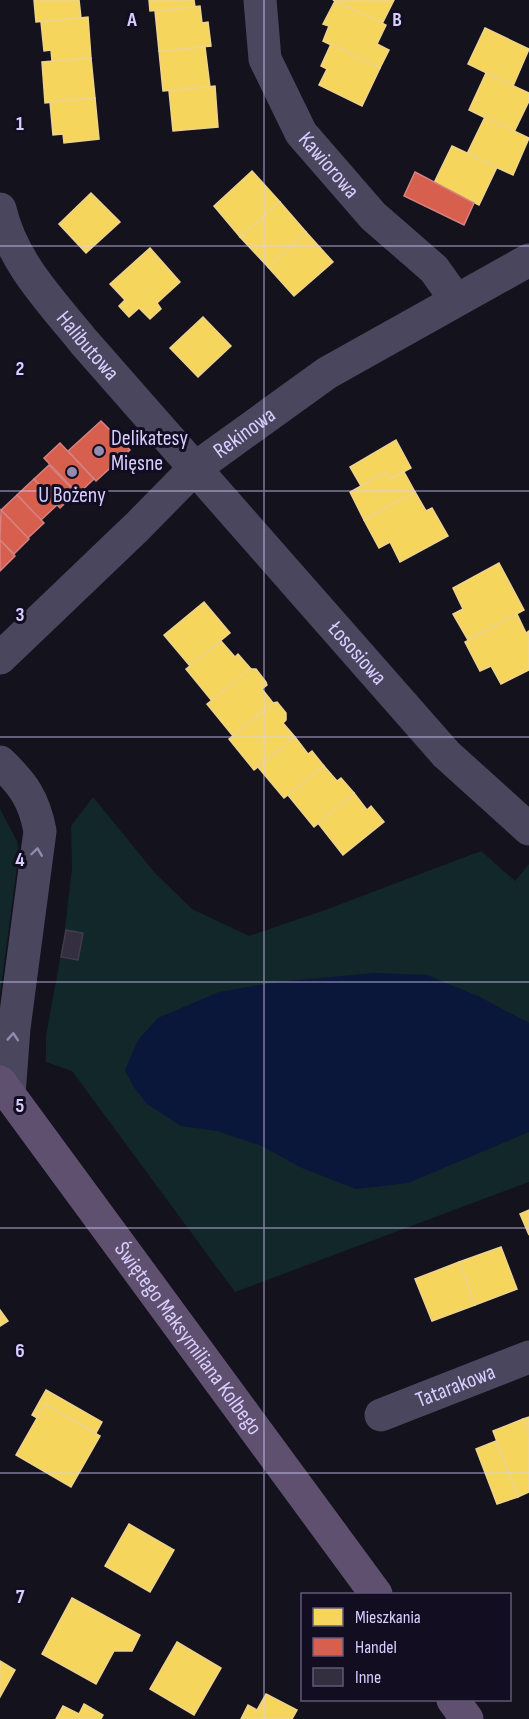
<svg xmlns="http://www.w3.org/2000/svg" width="529" height="1719" viewBox="0 0 529 1719" font-family="'Sofia Sans Condensed',sans-serif">
<style>
.green{fill:#112729}
.water{fill:#0a173b}
.homes{fill:#f6d55c;stroke:#edd38d;stroke-width:1.5}
.shops{fill:#d6604d;stroke:#d78182;stroke-width:1.5}
.building{fill:#332f3f;stroke:#413c50;stroke-width:1.5}
.lines{fill:none;stroke-linecap:round;stroke-linejoin:round}
.minor{stroke:#4a465e;stroke-width:33}
.major{stroke:#5f506f;stroke-width:33}
.oneway{stroke:#918aae}
.grid{fill:none;stroke:#d8ceff;stroke-width:1.5;stroke-opacity:0.55}
.poi-dot{fill:#938cb0;stroke:#120d21;stroke-width:2}
.labels{text-anchor:middle;dominant-baseline:central;stroke-width:6;stroke-linejoin:round;paint-order:stroke}
.street-label{font-size:22px;fill:#d8ceff;stroke:#120d21}
.poi-label{font-size:22px;fill:#d8ceff;stroke:#120d21;text-anchor:start}
.grid-label{font-size:20px;text-anchor:middle;font-weight:bold;fill:#d8ceff;stroke:#120d21;stroke-width:6;stroke-linejoin:round;paint-order:stroke}
</style>
<rect width="100%" height="100%" fill="#14121d"/>
<g class="green">
<path d="M93,797L155,873L192,909L249,936L325,910L481,851L515,881L529,864V1182L235,1292L72,1071L46,1062V1036L64,937L72,868L71,826Z"/>
<path d="M0,809L17,841L19,852L0,994Z"/>
</g>
<path class="water" d="M375,973L427,975L480,997L529,1023V1132L408,1183L356,1189L302,1168L262,1146L217,1131L181,1126L147,1104L133,1086L125,1070L138,1040L158,1018L219,992L277,982Z"/>
<g class="homes">
<path d="M34,0H79L81,18L36,22Z"/>
<path d="M149,0H194L195,7L150,11Z"/>
<path d="M333,0H394L382,24Z"/>
<path d="M335,1L386,25L377,44L389,50L380,68L323,41L329,26L323,24Z"/>
<path d="M200,6L202,23L208,22L211,46L159,51L155,11Z"/>
<path d="M88,17L91,58L52,61L51,50L44,51L41,22Z"/>
<path d="M485,28L529,49L513,86L468,64Z"/>
<path d="M331,44L380,68L362,106L319,85L327,69L321,66Z"/>
<path d="M205,47L210,87L163,91L159,51Z"/>
<path d="M91,58L95,98L45,103L42,62Z"/>
<path d="M486,73L529,93V101L514,132L469,110Z"/>
<path d="M215,86L218,127L173,131L169,91Z"/>
<path d="M95,98L99,139L64,143L63,134L53,135L50,102Z"/>
<path d="M485,117L529,138L513,175L467,154Z"/>
<path d="M452,146L497,167L479,205L434,183Z"/>
<path d="M252,171L280,202L240,237L214,206Z"/>
<path d="M91,193L120,222L86,253L59,224Z"/>
<path d="M280,202L306,232L268,267L240,237Z"/>
<path d="M306,232L333,262L294,296L268,267Z"/>
<path d="M150,248L180,282L157,303L161,309L150,319L139,308L129,317L119,306L125,300L110,284Z"/>
<path d="M203,317L231,346L198,377L170,348Z"/>
<path d="M396,440L411,468L390,479L386,472L361,486L350,467Z"/>
<path d="M386,472L390,479L404,472L415,492L364,520L350,492Z"/>
<path d="M415,492L426,511L432,508L448,536L400,562L390,542L379,548L364,520Z"/>
<path d="M499,563L524,610L468,640L453,614L463,609L453,588Z"/>
<path d="M204,602L230,633L190,666L164,635Z"/>
<path d="M517,614L526,633L529,631V670L501,684L491,666L480,671L465,642Z"/>
<path d="M221,641L235,657L238,654L251,669L212,701L186,669Z"/>
<path d="M251,669H256L266,682L267,685L262,689L273,703L233,736L207,704Z"/>
<path d="M277,702L286,713V720L283,723L295,737L254,770L229,739L273,703Z"/>
<path d="M295,737L308,754L312,751L324,766L284,798L258,767Z"/>
<path d="M324,766L337,781L341,778L354,793L314,827L288,795Z"/>
<path d="M354,793L367,810L371,806L384,822L343,855L318,823Z"/>
<path d="M529,1210V1235L520,1214Z"/>
<path d="M501,1247L517,1289L475,1305L459,1262Z"/>
<path d="M459,1262L475,1305L432,1321L415,1279Z"/>
<path d="M0,1310L8,1321L0,1326Z"/>
<path d="M46,1390L102,1422L96,1433L45,1404L37,1418L32,1415Z"/>
<path d="M45,1404L100,1436L71,1487L16,1455Z"/>
<path d="M529,1417V1434L523,1419Z"/>
<path d="M523,1419L529,1434V1492L518,1497L493,1431Z"/>
<path d="M496,1441L518,1497L497,1504L476,1449Z"/>
<path d="M129,1524L174,1550L150,1592L105,1566Z"/>
<path d="M72,1598L140,1635L132,1651H114L96,1684L42,1654Z"/>
<path d="M177,1642L221,1668L194,1715L150,1689Z"/>
<path d="M0,1661L15,1670L0,1697Z"/>
<path d="M266,1694L297,1710L292,1719H241L248,1705L257,1710Z"/>
<path d="M84,1704L103,1715L101,1719H56L63,1706L79,1714Z"/>
</g>
<g class="shops">
<path d="M415,172L474,203L464,225L404,196Z"/>
<path d="M101,421L130,450L96,481L68,451Z"/>
<path d="M60,443L94,479L78,494L44,458Z"/>
<path d="M49,465L76,493L60,508L34,479Z"/>
<path d="M34,479L58,504L41,520L17,495Z"/>
<path d="M17,495L44,523L28,538L1,510Z"/>
<path d="M1,510L29,539L14,554L0,540Z"/>
<path d="M0,540L15,556L0,571Z"/>
</g>
<path class="building" d="M66,930L83,933L78,960L61,957Z"/>
<g class="lines">
<g class="minor">
<path id="s1" d="M260,0L265,59L301,133L373,216L434,269L456,300"/>
<path id="s2" d="M0,209C12,262 51,301 84,342L446,754L529,829"/>
<path id="s3" d="M0,658L137,527L194,469L327,373L529,260"/>
<path d="M0,762C23,784 34,799 40,831L14,1028L9,1095"/>
<path id="s4" d="M381,1415L529,1357"/>
</g>
<g class="major">
<path id="s5" d="M0,1082L376,1594"/>
<path d="M453,1700L467,1719"/>
</g>
</g>
<defs><path id="oneway-chevron" d="M-2-3.5L2.5 0L-2 3.5" fill="none" stroke-width="1.6" stroke-linecap="round" stroke-linejoin="round" transform="scale(1.5)"/></defs>
<g class="oneway">
<use href="#oneway-chevron" transform="translate(37 852) rotate(-82)"/>
<use href="#oneway-chevron" transform="translate(13 1037) rotate(-86)"/>
</g>
<path class="grid" d="M264,0V1719M0,246H529M0,491H529M0,737H529M0,982H529M0,1228H529M0,1473H529"/>
<g class="poi-dot">
<circle cx="99" cy="451" r="6"/>
<circle cx="72" cy="472" r="6"/>
</g>
<g class="labels">
<g class="street-label">
<text stroke="none"><textPath href="#s1" startOffset="184">Kawiorowa</textPath></text>
<text stroke="none"><textPath href="#s2" startOffset="164">Halibutowa</textPath></text>
<text stroke="none"><textPath href="#s3" startOffset="333">Rekinowa</textPath></text>
<text stroke="none"><textPath href="#s2" startOffset="573">Łososiowa</textPath></text>
<text stroke="none"><textPath href="#s5" startOffset="318">Świętego Maksymiliana Kolbego</textPath></text>
<text stroke="none"><textPath href="#s4" startOffset="80">Tatarakowa</textPath></text>
</g>
<g class="poi-label">
<text x="111" y="438">Delikatesy<tspan x="111" dy="25">Mięsne</tspan></text>
<text x="72" y="495" text-anchor="middle">U Bożeny</text>
</g>
</g>
<g class="grid-label">
<text x="132" y="26">A</text>
<text x="397" y="26">B</text>
<text x="20" y="130">1</text>
<text x="20" y="375">2</text>
<text x="20" y="621">3</text>
<text x="20" y="866">4</text>
<text x="20" y="1112">5</text>
<text x="20" y="1357">6</text>
<text x="20" y="1603">7</text>
</g>
<rect x="301" y="1593" width="210" height="108" fill="#120d21" stroke="#615a7a" stroke-width="1.5"/>
<rect x="313" y="1608" width="30" height="18" fill="#f6d55c" stroke="#615a7a" stroke-width="1.5"/>
<text x="355" y="1623" font-size="18" fill="#d8ceff">Mieszkania</text>
<rect x="313" y="1638" width="30" height="18" fill="#d6604d" stroke="#615a7a" stroke-width="1.5"/>
<text x="355" y="1653" font-size="18" fill="#d8ceff">Handel</text>
<rect x="313" y="1668" width="30" height="18" fill="#332f3f" stroke="#615a7a" stroke-width="1.5"/>
<text x="355" y="1683" font-size="18" fill="#d8ceff">Inne</text>
</svg>
